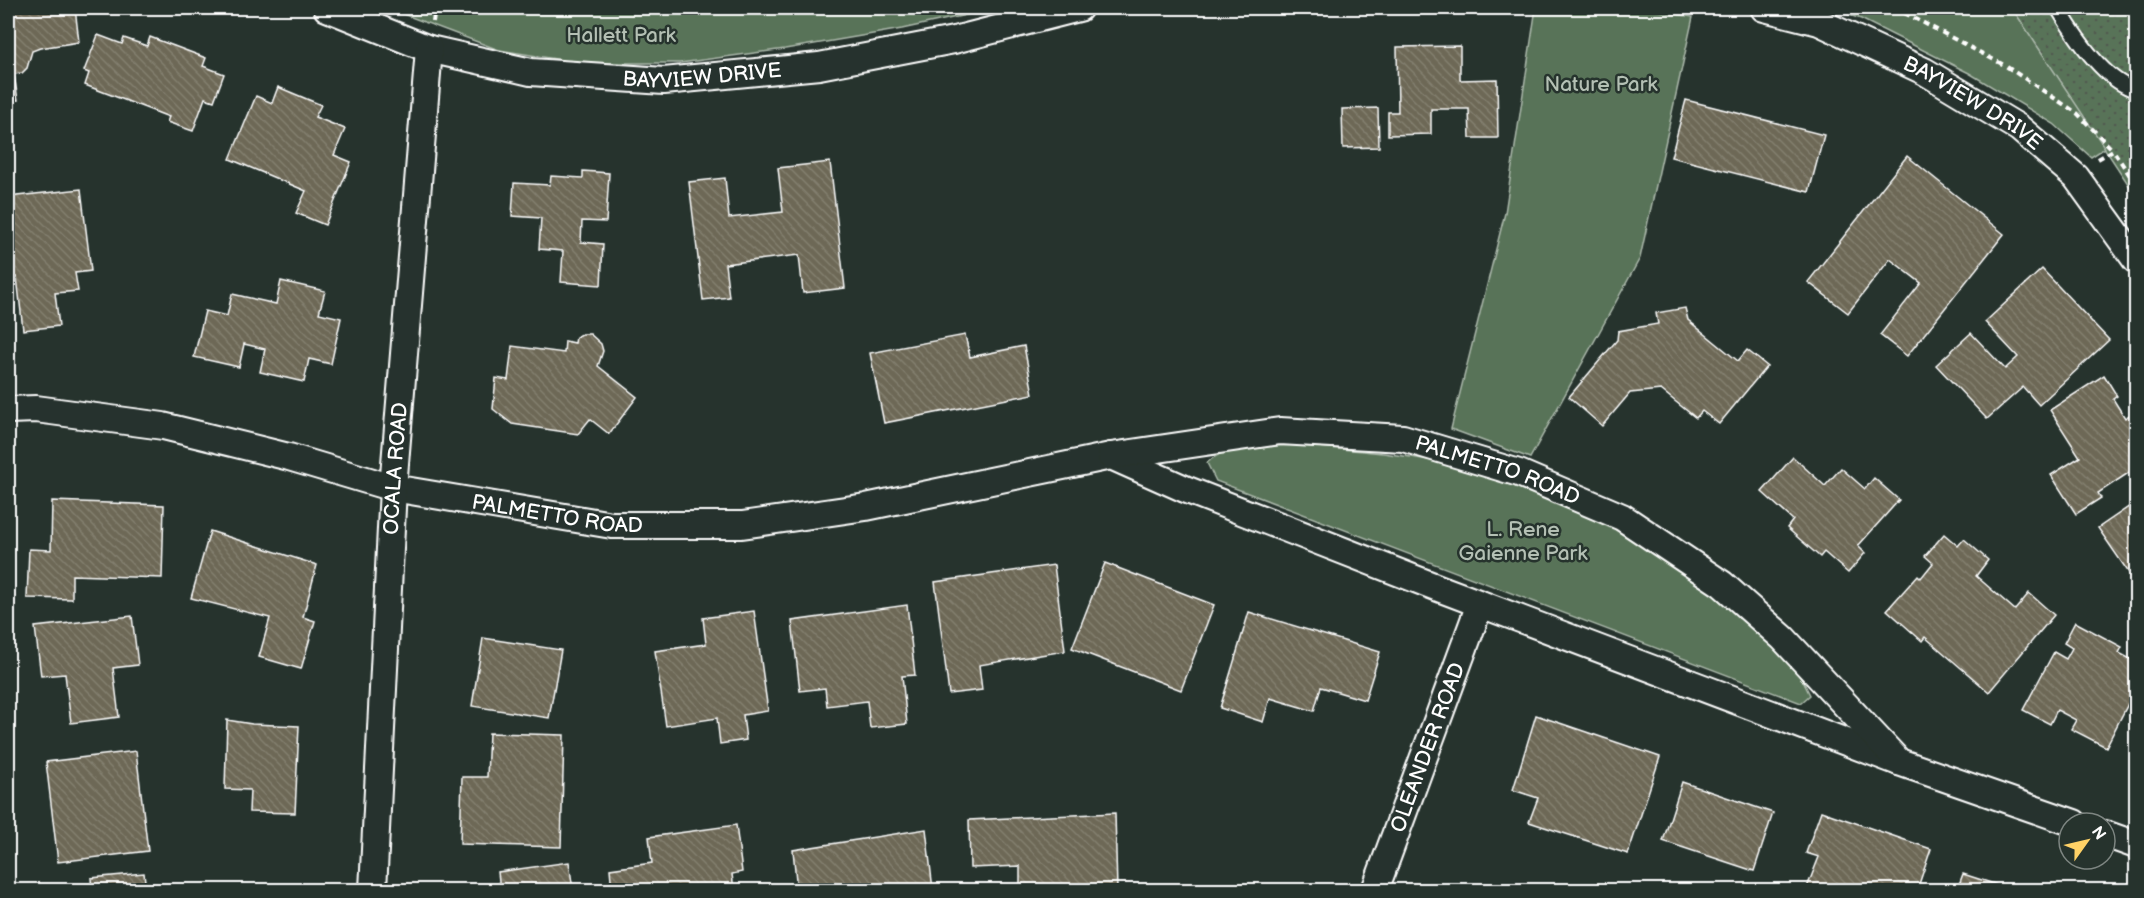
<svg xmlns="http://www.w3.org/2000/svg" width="2144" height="898" viewBox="0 0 2144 898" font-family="'Balsamiq Sans',sans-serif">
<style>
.grass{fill:url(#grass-dots);stroke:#acb9ac;stroke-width:1.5}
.green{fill:#597358;stroke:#acb9ac;stroke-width:1.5}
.building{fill:url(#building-back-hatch);stroke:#fff;stroke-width:1.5}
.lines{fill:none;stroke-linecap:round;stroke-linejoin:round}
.service-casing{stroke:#fff;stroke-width:18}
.minor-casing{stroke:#fff;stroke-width:30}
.path{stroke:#fff;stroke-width:4;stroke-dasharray:6 4.5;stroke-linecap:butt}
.service{stroke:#26332d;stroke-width:14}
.minor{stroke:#26332d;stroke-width:26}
.labels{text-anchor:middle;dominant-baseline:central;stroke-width:5;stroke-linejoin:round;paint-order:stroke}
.park-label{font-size:21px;fill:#b4c0b4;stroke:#26332d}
.street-label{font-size:21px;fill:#fff;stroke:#26332d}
</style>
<defs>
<pattern id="grass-dots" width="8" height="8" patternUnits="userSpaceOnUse" patternTransform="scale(1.5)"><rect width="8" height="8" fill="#597358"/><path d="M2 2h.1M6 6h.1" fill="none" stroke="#515a50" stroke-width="1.8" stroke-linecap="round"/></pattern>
<pattern id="building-back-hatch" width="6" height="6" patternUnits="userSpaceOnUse" patternTransform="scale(1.5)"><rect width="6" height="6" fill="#6d6856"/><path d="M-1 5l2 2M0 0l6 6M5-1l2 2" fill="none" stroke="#837f6f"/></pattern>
</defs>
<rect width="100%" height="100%" fill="#26332d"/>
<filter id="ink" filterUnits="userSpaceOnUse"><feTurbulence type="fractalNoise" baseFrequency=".0167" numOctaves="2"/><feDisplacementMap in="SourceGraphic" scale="12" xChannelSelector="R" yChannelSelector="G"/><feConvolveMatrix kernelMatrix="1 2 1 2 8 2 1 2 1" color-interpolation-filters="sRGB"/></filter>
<g filter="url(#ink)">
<path class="grass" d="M2012,8H2136V196Z"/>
<g class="green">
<path d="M387,8H998L902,29L785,49L680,63H581L499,50Z"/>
<path d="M1536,8H1643L1693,17L1640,258L1530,458L1451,429L1505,213Z"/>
<path d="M1829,8H2012L2105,148L2091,157L2054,124L1969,73L1861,19Z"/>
<path d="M1293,445C1350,450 1408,453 1464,468C1491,475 1520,483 1546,494C1609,521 1678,564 1731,608C1761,633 1794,658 1810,695L1801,703L1216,481L1207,463C1227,443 1265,447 1293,445Z"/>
</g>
<g class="building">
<path d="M8,8H75L79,42L40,48L32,51L27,68L22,73L14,74L18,100L8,101Z"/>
<path d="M98,35L122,44L124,38L147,46L150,37L206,58L203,66L224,74L214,101L205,98L193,131L167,122L169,117L85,85L89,73L84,71Z"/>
<path d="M1460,46V80L1497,79L1498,138H1470L1469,109H1431V134L1388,135V112H1398L1397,47Z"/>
<path d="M278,87L321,105L315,117L345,129L334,155L351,162L325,225L296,213L306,191L230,159L256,96L272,103Z"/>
<path d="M1686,100L1824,135L1809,192L1671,157Z"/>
<path d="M1378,108L1379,147L1343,148L1342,109Z"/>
<path d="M1907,156L2004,234L1907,356L1880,335L1921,283L1890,259L1848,313L1808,282Z"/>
<path d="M830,162L845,288L803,293L799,255L725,264L729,297L703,300L689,182L725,178L729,218L783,212L778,168Z"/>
<path d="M583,171L609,173L606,222L582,221L581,242L603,244L601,285L561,282L563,251L539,249L541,218L512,216L514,183L550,185L551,176L583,178Z"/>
<path d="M81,189L91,271L75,273L78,291L55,293L59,326L23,330L17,277L8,278V197Z"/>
<path d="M2042,269L2109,340L2039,405L2023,387L1987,419L1936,365L1971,333L2005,369L2018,357L1985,322Z"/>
<path d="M281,281L325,291L319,313L341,318L331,364L309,359L304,382L260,372L265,349L244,344L239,367L194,357L205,311L227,316L232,294L276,304Z"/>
<path d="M1685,308L1688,320L1738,361L1747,350L1767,366L1719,424L1702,411L1696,418L1661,390L1630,393L1602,426L1569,397L1617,340L1618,331L1658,324L1656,313Z"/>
<path d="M582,334H590L601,344L603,351L598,366L637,397L609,434L590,419L578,434L512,424L493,409L496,378L508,380L512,346L564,353L565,341L575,343L576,337Z"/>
<path d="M965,335L970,357L1024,346L1033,394L884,423L870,353Z"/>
<path d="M2104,375L2117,396L2113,399L2125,418L2136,411V468L2098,493L2101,498L2076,514L2051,475L2080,457L2050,410Z"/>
<path d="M1793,457L1825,486L1841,468L1865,489L1874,478L1899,500L1858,546L1865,553L1848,573L1824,552L1820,557L1787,528L1793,520L1762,492Z"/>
<path d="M52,501L164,505L162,578L72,575V599L27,598L29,549L51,550Z"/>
<path d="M2136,502V568L2129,573L2098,528Z"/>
<path d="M210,531L317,565L303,617L315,621L301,669L259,657L270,618L191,598Z"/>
<path d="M1944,534L1958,546L1964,539L1988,560L1976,576L2015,610L2029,593L2054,615L1989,692L1925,637L1922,641L1887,610L1918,575L1921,578L1933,563L1925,556Z"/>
<path d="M1105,563L1214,605L1181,690L1072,648Z"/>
<path d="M1054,565L1065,651L979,665L982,690L949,694L935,582Z"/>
<path d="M907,605L915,675L902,676L907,724L870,728L867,701L827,706L825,688L800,691L792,621Z"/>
<path d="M754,611L768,711L743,715L746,740L720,744L717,718L666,726L655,651L706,644L703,618Z"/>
<path d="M1249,612L1380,652L1365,700L1321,687L1314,711L1270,698L1263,722L1220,708Z"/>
<path d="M132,616L138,665L113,668L119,717L71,723L65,674L41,676L35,627Z"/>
<path d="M2075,622L2122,647L2119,653L2136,662V688L2106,747L2071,729L2076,720L2057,710L2050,724L2023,710L2054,652L2066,659L2072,648L2064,643Z"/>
<path d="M483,638L561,650L549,718L472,706Z"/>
<path d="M1536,715L1660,757L1628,854L1529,822L1538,798L1513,790Z"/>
<path d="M227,720L252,724L299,726L295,813L249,812L250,790L225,789Z"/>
<path d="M489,733L564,735L561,847L460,844L462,777H487Z"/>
<path d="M136,751L148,851L58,862L46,762Z"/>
<path d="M1682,782L1773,813L1754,871L1663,841Z"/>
<path d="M1821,811L1931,849L1917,890H1806L1819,857L1806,853Z"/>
<path d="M1115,813L1117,890H1020V866L970,868L969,820Z"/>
<path d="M736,825L742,872L732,874L734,890H612L610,869L652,863L649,837Z"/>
<path d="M926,829L933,890H797L793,850Z"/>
<path d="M569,862L573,890H500L498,872Z"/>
<path d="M144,873L146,890H92L91,878Z"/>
<path d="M1963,874L2013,890H1957Z"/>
<path d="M1551,885L1566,890H1549Z"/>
</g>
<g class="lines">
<g class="service-casing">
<path id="service" d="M2058,8C2074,35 2104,81 2136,90"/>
</g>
<g class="minor-casing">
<g id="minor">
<path id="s1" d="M327,8L429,49L531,72L664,81L819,66L954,40L1079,8"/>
<path id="s2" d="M1764,8L1819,22L1924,71L2019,128L2076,177L2136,260"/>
<path id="s3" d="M8,410L36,409L163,426L289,457L393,488L612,525H742L866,507L1111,456L1185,489L1441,589L1899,762"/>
<path id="s4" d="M1111,456L1280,431L1403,438L1519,473L1622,517L1722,584L1783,638L1899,762L2074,823"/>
<path d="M2105,834L2136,845"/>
<path id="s5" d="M373,890L393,488L429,49"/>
<path id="s6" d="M1375,890L1480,604"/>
</g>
</g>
<g class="path">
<path d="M1895,8L2004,65L2077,113L2113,150"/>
<path d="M433,22L435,8"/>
<path d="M2098,159L2113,150L2136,185"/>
</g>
<use href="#service" class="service"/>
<use href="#minor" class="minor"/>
</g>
</g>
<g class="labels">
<g class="park-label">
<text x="621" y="35">Hallett Park</text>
<text x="1601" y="84">Nature Park</text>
<text x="1523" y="529">L. Rene<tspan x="1523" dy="24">Gaienne Park</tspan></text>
</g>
<g class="street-label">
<text stroke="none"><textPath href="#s1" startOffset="386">BAYVIEW DRIVE</textPath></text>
<text stroke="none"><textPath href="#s2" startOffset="231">BAYVIEW DRIVE</textPath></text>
<text stroke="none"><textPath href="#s5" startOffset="422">OCALA ROAD</textPath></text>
<text stroke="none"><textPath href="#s4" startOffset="394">PALMETTO ROAD</textPath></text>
<text stroke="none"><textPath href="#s3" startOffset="561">PALMETTO ROAD</textPath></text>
<text stroke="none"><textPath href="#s6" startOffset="152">OLEANDER ROAD</textPath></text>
</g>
</g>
<rect width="2144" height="898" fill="none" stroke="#26332d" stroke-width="30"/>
<rect x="15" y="15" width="2114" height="868" fill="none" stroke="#fff" stroke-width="2" filter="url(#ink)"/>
<g transform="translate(2087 841) rotate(56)"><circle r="28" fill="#26332d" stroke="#7d8581" stroke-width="1.5"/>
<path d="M0-4.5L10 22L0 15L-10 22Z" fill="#ffd166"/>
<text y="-9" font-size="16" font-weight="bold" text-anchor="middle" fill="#ffffff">N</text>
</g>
</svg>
